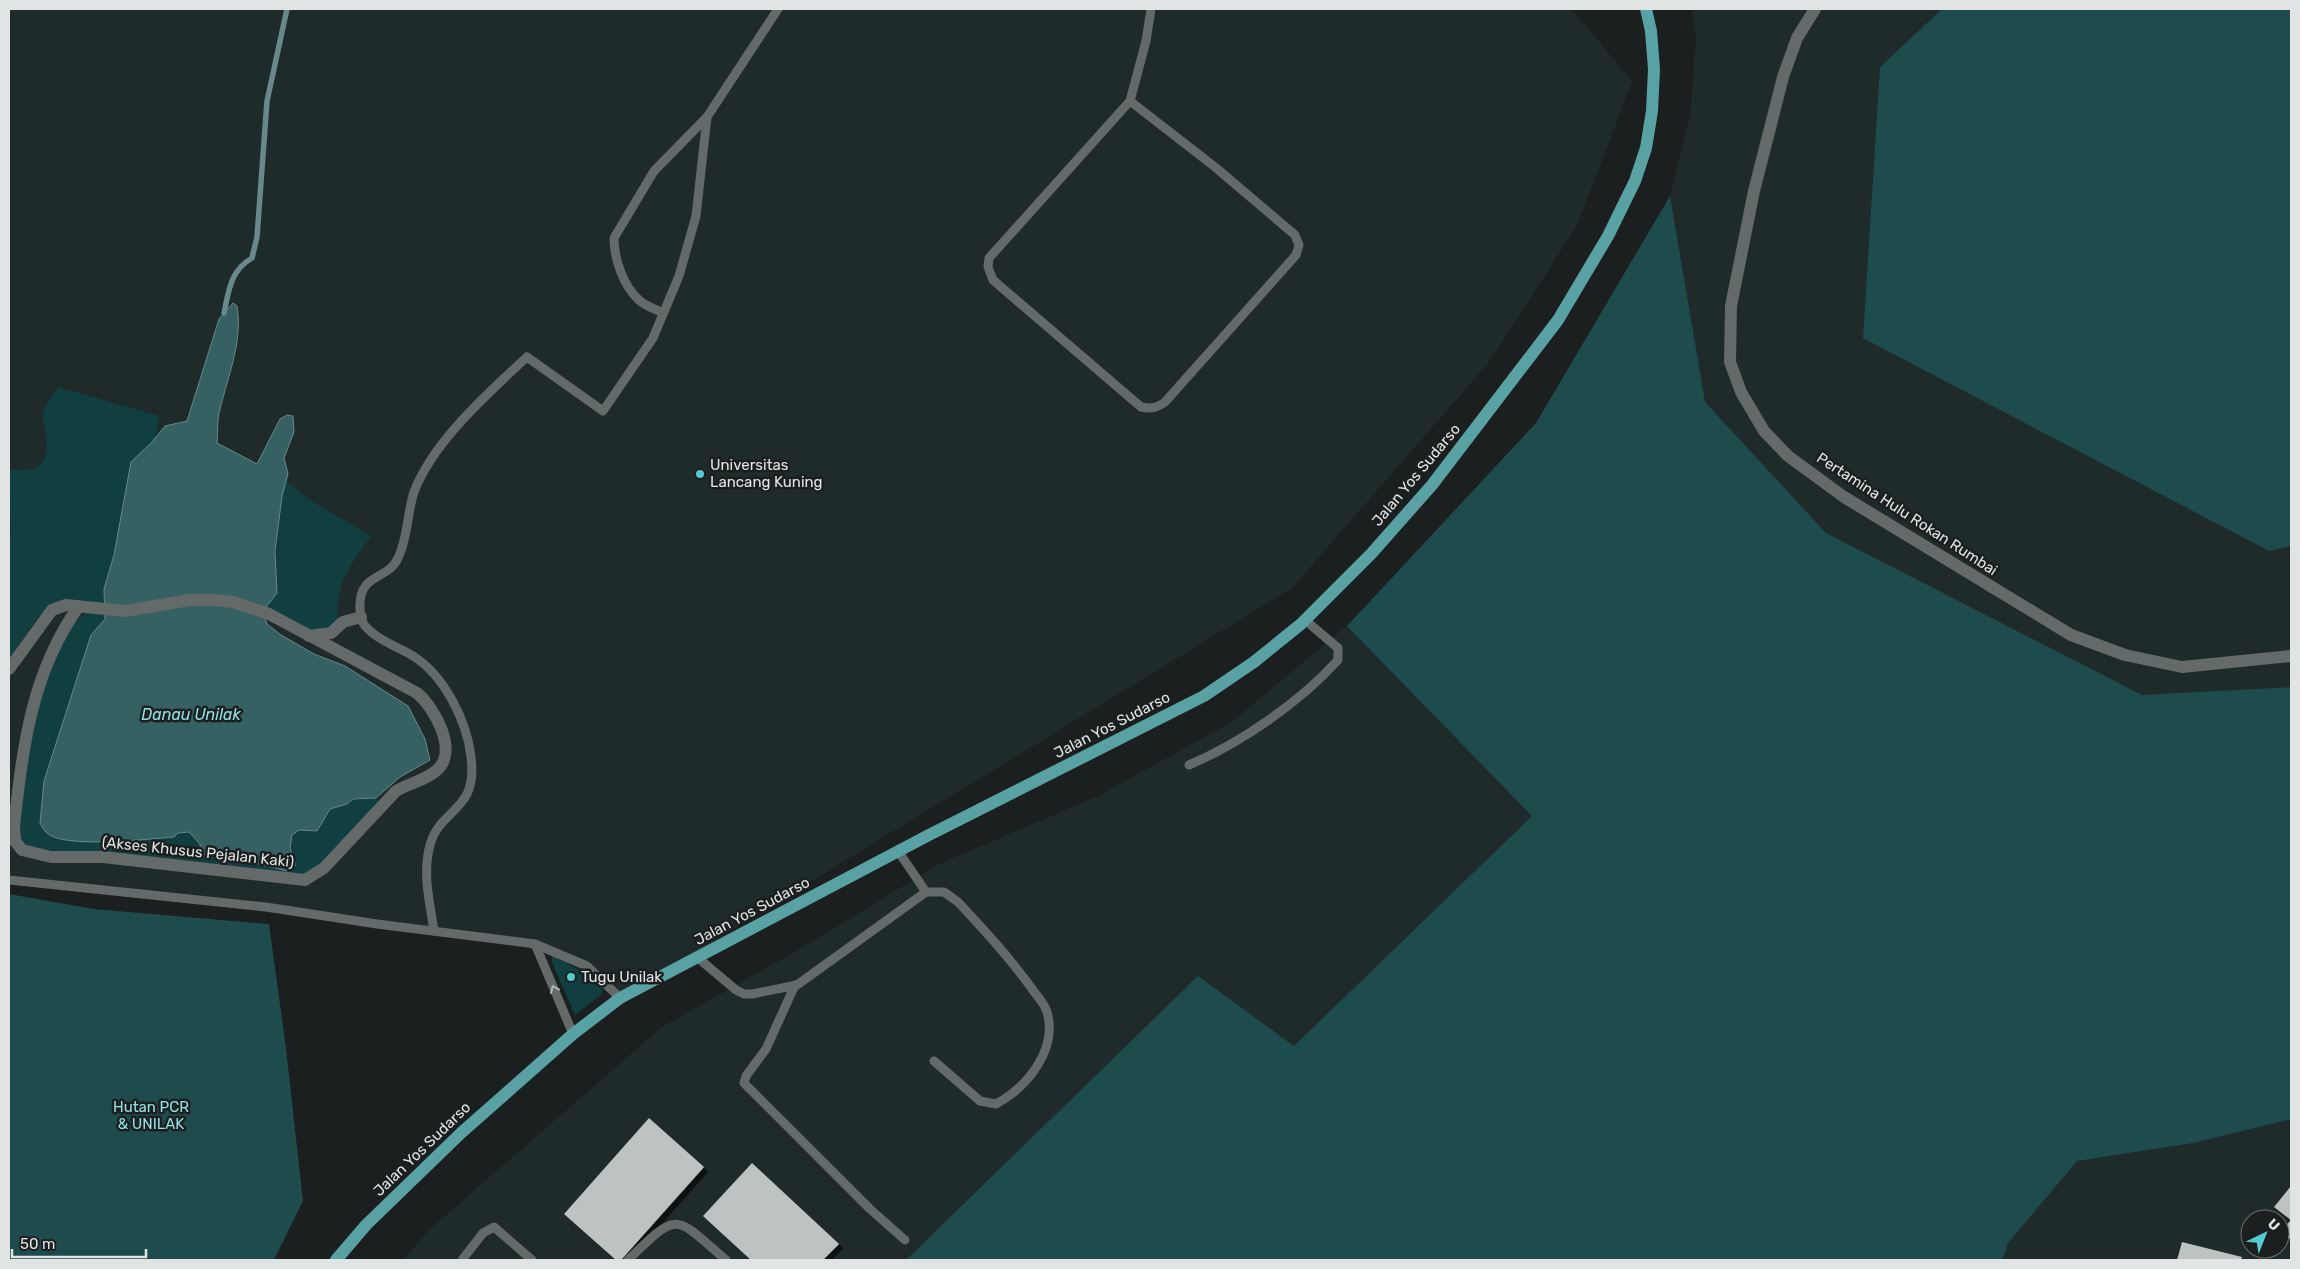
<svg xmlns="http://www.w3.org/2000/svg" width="2300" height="1269" viewBox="0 0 2300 1269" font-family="Rubik,sans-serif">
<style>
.built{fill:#1f2a2b;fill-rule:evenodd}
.green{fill:#113e3f}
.forest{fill:#1e4b4c}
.water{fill:#356162;stroke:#698889}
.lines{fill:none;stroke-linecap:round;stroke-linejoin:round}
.stream{stroke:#698889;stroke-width:5.5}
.building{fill:#bdc2c2;filter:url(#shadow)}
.service{stroke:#646969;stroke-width:9}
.pedestrian{stroke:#646969;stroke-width:12}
.minor{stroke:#646969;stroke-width:12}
.primary{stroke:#59a2a3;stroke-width:12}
.oneway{stroke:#afb3b3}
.poi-dot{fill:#52cdcf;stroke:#1b1f1f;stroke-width:2}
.labels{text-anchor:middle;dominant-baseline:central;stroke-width:5;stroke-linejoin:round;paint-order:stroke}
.poi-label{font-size:15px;fill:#e1e4e4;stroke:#1b1f1f;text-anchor:start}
.street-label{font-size:15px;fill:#e1e4e4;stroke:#1b1f1f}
.park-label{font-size:15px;fill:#91e2e3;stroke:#1b1f1f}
.water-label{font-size:16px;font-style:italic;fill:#8fe0e1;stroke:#1b1f1f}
</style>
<defs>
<filter id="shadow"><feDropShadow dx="4.5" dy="4.5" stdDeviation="0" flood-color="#0009"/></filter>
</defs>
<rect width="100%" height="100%" fill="#1b1f1f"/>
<g class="built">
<path d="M9,9H1572L1632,81L1578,224L1490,361L1292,588L620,998L587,966L535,944L9,878Z"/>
<path d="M1692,9H2291V1260H403L431,1228L662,1027L795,952L939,864L1098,796L1232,722L1364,611L1536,423L1585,353L1670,196L1690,117L1696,37ZM2250,1219H2280V1249H2250Z"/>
</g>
<g class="green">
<path d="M58,387L159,416L156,437L151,443L104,589V602L53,604L36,620L9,660V536L11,535L9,469C38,474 50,464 46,434C45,428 42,420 43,414C44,406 54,395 58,387Z"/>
<path d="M286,481L313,502L371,536C351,565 335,583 338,620L330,627L315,634L266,607L277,593C275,555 275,518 286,481Z"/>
<path d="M89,610L105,614V619L91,635L178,833L189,832C197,838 202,844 201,854L235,858L287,871L296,864L290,848L291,835L299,830L317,831L330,809L347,804L353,799L376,798L379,802L325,858L316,872L295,877L94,854L48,850L36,851L17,839L18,812L37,710L47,676L72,625Z"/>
<path d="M552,955L583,972L603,989L601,995L575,1015L552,963Z"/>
</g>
<g class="forest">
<path d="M1942,9H2291V546L2269,551L1863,338L1880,67Z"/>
<path d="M1670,196L1705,402L1826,533L2142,695L2291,687V1119L2193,1143L2077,1161L2008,1243L2002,1260H906L1198,976L1294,1046L1532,816L1347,626L1536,423Z"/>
<path d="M9,894L94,909L269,924L286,1048L303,1201L274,1260H9Z"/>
</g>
<path class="water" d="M233,303L237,306C243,341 228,376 220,409C217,419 218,432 217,443L257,464L280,419L287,415L293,416L294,432L284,458L288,474L282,496L275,551L277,593L263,611L267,624L281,635L314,654L345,666L408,706L425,739L430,760L400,777L376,798L353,799L347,804L330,809L317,831L299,830L292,835L290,848L296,865L287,871L235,858L201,854L200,844L189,832L178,833L174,837C148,839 64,849 47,833C44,831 42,826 40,823L44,781L91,635L105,619L104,589L114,555L131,462L151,443L165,426L187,421L219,319Z"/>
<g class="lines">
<path class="stream" d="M224,313C229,290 230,271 252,258L257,237L267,101L287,9"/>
</g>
<g class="building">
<path d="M649,1118L704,1167L621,1260H616L564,1214Z"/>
<path d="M752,1163L839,1244L823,1260H751L703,1216Z"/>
<path d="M2291,1186V1240L2281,1231L2291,1220L2274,1207Z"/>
<path d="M2182,1242L2242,1257L2241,1260H2177Z"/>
</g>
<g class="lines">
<g class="service">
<path d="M1130,101L1215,167L1295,235L1299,245L1296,255L1165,402C1157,408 1151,409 1141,407L993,280L988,267L989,258L1130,101L1146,41L1151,9"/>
<path d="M663,313C656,309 645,306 639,300C623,286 614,258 614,238L654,171L707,117"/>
<path d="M1189,765C1241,743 1300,702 1338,660V648L1305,620"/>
<path d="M898,851L926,892"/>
<path d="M9,880L266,907L377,924L535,944L587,966L620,998"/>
<path d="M434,931C430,903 422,874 430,845C441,806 478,813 471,757C467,721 444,675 413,656C399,647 379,641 368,629C362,624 360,616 360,609C358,572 388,581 398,558C408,538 407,513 414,492C433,442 488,393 527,357L603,411L653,338L679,276L696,216L707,117L778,9"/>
<path d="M535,944L573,1034"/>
<path d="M698,958L736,990L744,994H752L797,985L926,892H944L958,902C985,931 1012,960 1035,993C1039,998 1045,1005 1047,1012C1058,1050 1027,1087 996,1104L980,1101L934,1061"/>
<path d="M795,985L766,1049L746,1076L744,1083L870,1209L905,1240"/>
<path d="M462,1260L483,1233L494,1227L532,1260"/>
<path d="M628,1260C679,1210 674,1215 726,1260"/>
</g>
<g class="pedestrian">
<path d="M309,636L331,633L343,622L361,617"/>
<path d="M9,669L52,610L66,605L125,611L190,600H214L233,602L269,614L417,693C434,707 459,751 437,770C425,781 409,783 396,791L324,868L305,880L103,857H51L22,850L15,841L14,826C23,747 31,673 79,606"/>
</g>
<path class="minor" d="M1815,9L1797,38L1783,77L1754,191L1731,306L1730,362L1741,392L1764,431L1788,456L1844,497L2071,635L2125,655L2182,667L2291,656"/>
<path class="primary" d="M336,1260L366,1225L461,1133L573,1034L620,998L927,836L1204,696L1254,662L1301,624L1371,554L1432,485L1558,320L1608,236L1635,181L1646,148L1652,111L1654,69L1651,31L1646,9"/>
</g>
<defs><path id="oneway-chevron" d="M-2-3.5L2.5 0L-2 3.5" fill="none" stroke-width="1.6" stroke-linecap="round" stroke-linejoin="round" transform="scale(1.25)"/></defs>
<use class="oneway" href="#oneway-chevron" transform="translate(554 989) rotate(-113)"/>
<g class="poi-dot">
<circle cx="700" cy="474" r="5"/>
<circle cx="571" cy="977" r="5"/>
</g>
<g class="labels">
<g class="poi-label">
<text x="710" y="465">Universitas<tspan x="710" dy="17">Lancang Kuning</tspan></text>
<text x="581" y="977">Tugu Unilak</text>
</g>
<g class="street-label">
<text transform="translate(1416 475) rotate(-50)">Jalan Yos Sudarso</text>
<text transform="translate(1907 514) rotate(33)">Pertamina Hulu Rokan Rumbai</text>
<text transform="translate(1112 725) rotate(-27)">Jalan Yos Sudarso</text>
<text transform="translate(198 852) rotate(6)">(Akses Khusus Pejalan Kaki)</text>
<text transform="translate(752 911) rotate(-28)">Jalan Yos Sudarso</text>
<text transform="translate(422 1149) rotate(-44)">Jalan Yos Sudarso</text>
</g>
<g class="park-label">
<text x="151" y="1107">Hutan PCR<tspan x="151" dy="17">&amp; UNILAK</tspan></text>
</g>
<g class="water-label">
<text x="191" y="714">Danau Unilak</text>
</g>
</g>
<rect width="2300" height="1269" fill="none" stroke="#e1e4e4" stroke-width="20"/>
<g transform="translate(2265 1234) rotate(43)"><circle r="24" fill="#1b1f1f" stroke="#6a6e6e"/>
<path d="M0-4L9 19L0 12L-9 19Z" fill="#52cdcf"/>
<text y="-8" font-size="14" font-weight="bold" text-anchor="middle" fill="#e1e4e4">U</text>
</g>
<path d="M12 1249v8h134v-8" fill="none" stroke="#e1e4e4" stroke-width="2.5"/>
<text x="20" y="1249" font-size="15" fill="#e1e4e4" stroke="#1b1f1f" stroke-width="4" paint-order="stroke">50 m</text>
</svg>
